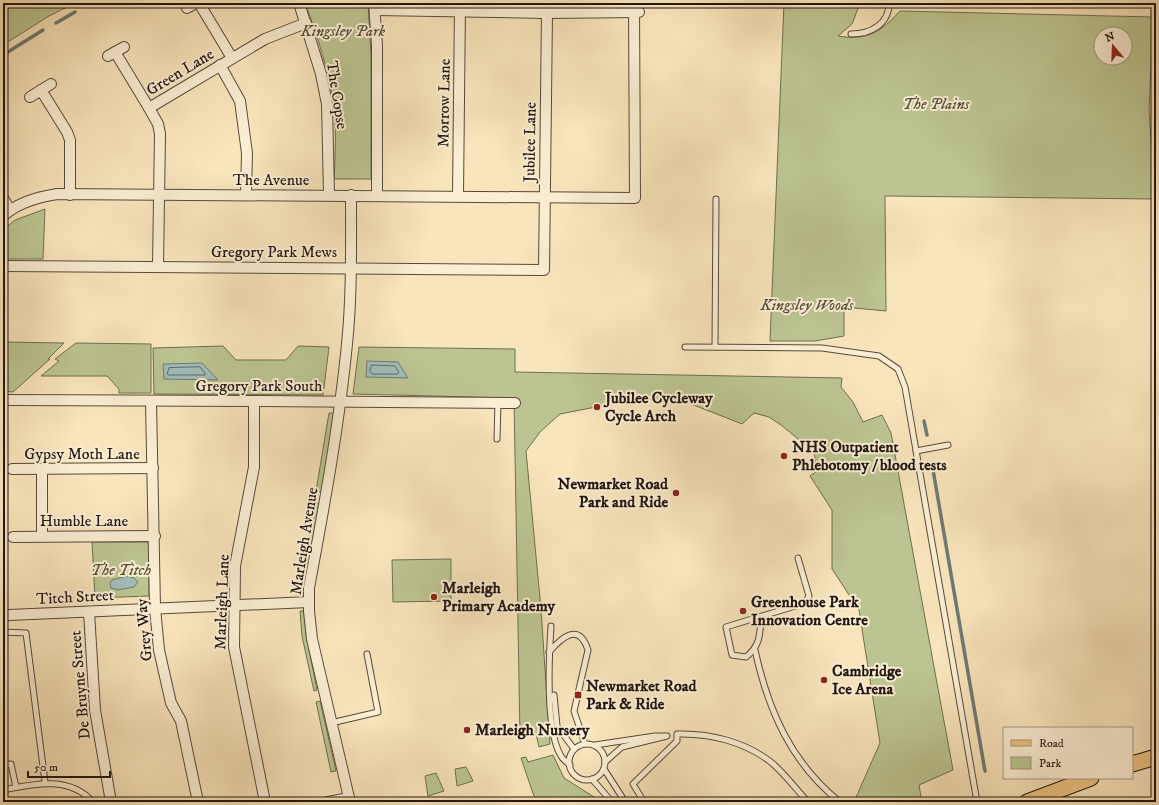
<svg xmlns="http://www.w3.org/2000/svg" width="1159" height="805" viewBox="0 0 1159 805" font-family="'IM FELL DW Pica',serif">
<style>
.green{fill:#bcc592;stroke:#6e6e51;fill-rule:evenodd}
.water{fill:#a1bdba;stroke:#6e7a76}
.lines{fill:none;stroke-linecap:round;stroke-linejoin:round}
.shore{stroke:#616a65;stroke-width:1}
.stream{stroke:#6e7a76;stroke-width:3.5}
.lane-casing{stroke:#574a3b;stroke-width:7}
.street-casing{stroke:#574a3b;stroke-width:12}
.primary-casing{stroke:#211610;stroke-width:17}
.lane{stroke:#fbeed3;stroke-width:5}
.street{stroke:#fbeed3;stroke-width:10}
.primary{stroke:#ecc27e;stroke-width:15}
.poi-dot{fill:#8f2418;stroke:#fbeed3;stroke-width:1.5}
.labels{text-anchor:middle;dominant-baseline:central;stroke-width:4;stroke-linejoin:round;paint-order:stroke}
.park-label{font-size:16px;font-style:italic;fill:#57533e;stroke:#fbeed3}
.street-label{font-size:16px;fill:#211610;stroke:#fbeed3}
.poi-label{font-size:16px;font-weight:bold;fill:#211610;stroke:#fbeed3;text-anchor:start}
</style>
<rect width="100%" height="100%" fill="#f9e5bc"/>
<filter id="stains"><feTurbulence type="fractalNoise" baseFrequency=".005" numOctaves="4"/><feColorMatrix values="0 0 0 0 .2 0 0 0 0 .09 0 0 0 0 .02 0 0 0 .5 -.17"/></filter>
<radialGradient id="worn" r=".72"><stop offset=".6" stop-color="#630" stop-opacity="0"/><stop offset="1" stop-color="#630" stop-opacity=".3"/></radialGradient>
<g class="green">
<path d="M3,3H75L49,16L3,45Z"/>
<path d="M305,3H368L371,55V179H334C335,160 336,142 335,123C334,87 318,37 305,3Z"/>
<path d="M784,3H860L852,24L838,36C867,41 881,32 900,11L1153,17L1149,110L1155,199L885,196L886,311L844,307V336L815,341H770ZM1101,34H1125V58H1101Z"/>
<path d="M45,209L43,259H3V230L15,220Z"/>
<path d="M3,342L64,343L48,359H50L13,392L3,391Z"/>
<path d="M76,343L151,344V393H119V389L107,376H41L59,361L55,359Z"/>
<path d="M223,346L236,360H286L298,346L329,347L323,395L154,394L153,348Z"/>
<path d="M359,347L515,349V372L842,378L841,387L853,402L863,422L882,415L891,433L953,770L919,785L922,802H854L880,743L859,610L832,569V510L810,476L817,471L814,452L781,425L769,417L754,413L742,424L686,402L642,398L560,414L540,432L526,451L541,609L550,744L539,747L536,734L520,738L514,398L353,394Z"/>
<path d="M329,413H334L322,492L316,491Z"/>
<path d="M314,503L320,504L305,587H300Z"/>
<path d="M92,542H149V596L95,598Z"/>
<path d="M451,559V601L393,602L392,560Z"/>
<path d="M300,611H304L306,635L317,690L314,691L302,636Z"/>
<path d="M320,701L336,771L331,772L316,702Z"/>
<path d="M553,755L564,778L602,802H536L521,758L526,757L528,762Z"/>
<path d="M466,767L473,781L457,786L455,769Z"/>
<path d="M436,773L444,791L428,796L425,776Z"/>
<path d="M1107,798H1156V802H1099Z"/>
</g>
<g class="water">
<path d="M367,361L398,362L408,378L366,377Z"/>
<path d="M202,363L218,380L164,379L163,364Z"/>
<path d="M127,576L134,578L138,582L134,587L118,590L111,588L110,583L112,580Z"/>
</g>
<g class="lines">
<g class="shore">
<path d="M372,365L395,366L399,373L397,374H372L370,371Z"/>
<path d="M200,367L205,373V375H169L167,374L169,368Z"/>
</g>
<g class="stream">
<path d="M56,23L75,12"/>
<path d="M3,55L43,30"/>
<path d="M924,421L927,435"/>
<path d="M932,464L985,771"/>
</g>
<g class="lane-casing">
<g id="lane">
<path d="M851,34C871,34 889,24 889,3"/>
<path d="M685,347L822,348L879,356L898,369L905,387L977,802"/>
<path d="M715,347L716,199"/>
<path d="M497,439L498,402"/>
<path d="M916,451L948,445"/>
<path d="M761,617C760,635 760,646 746,657L732,655L726,627L805,603L809,596L798,558"/>
<path d="M551,626C549,657 545,730 561,756C563,760 567,762 570,765"/>
<path d="M3,632L26,633L45,782"/>
<path d="M755,650C768,710 791,763 840,802"/>
<path d="M549,652C562,637 579,622 588,650L574,711L585,744"/>
<path d="M554,695L557,726L574,749"/>
<path d="M331,723L378,712L367,654"/>
<circle cx="587" cy="762" r="18"/>
<path d="M595,745L655,736H667L622,747L605,762"/>
<path d="M3,765L11,764L16,787"/>
<path d="M604,769L622,797L623,802"/>
<path d="M592,779L612,802"/>
<path d="M3,790C33,784 69,775 93,802"/>
<path d="M644,802L633,784L677,741V734C710,733 746,742 772,763C785,774 796,789 808,802"/>
</g>
</g>
<g class="street-casing">
<g id="street">
<path d="M199,3L232,58"/>
<path d="M299,3L321,74L327,104L329,195"/>
<path d="M374,3L377,46V196"/>
<path d="M187,8L196,3"/>
<path d="M375,10L547,13L639,12"/>
<path d="M541,13V3"/>
<path d="M115,52L149,108"/>
<path d="M108,56L124,47"/>
<path d="M220,65L240,101L247,153L246,195"/>
<path d="M41,90L67,132L70,140V195"/>
<path d="M30,97L51,84"/>
<path d="M458,195L460,3"/>
<path d="M3,198L10,210"/>
<path d="M3,216C17,203 38,197 57,194L635,198L634,3"/>
<path d="M3,266L544,270L547,13"/>
<path d="M158,266L160,134L158,124L149,108L265,39L306,23"/>
<path d="M3,400C174,401 344,401 515,403"/>
<path d="M151,401L155,608L159,650L171,703L181,721L198,802"/>
<path d="M254,402V467L235,566L234,647L265,802"/>
<path d="M12,469L153,468"/>
<path d="M42,469V536"/>
<path d="M13,537L155,536"/>
<path d="M89,612L95,710L111,802"/>
<path d="M9,615L309,602"/>
<path d="M328,802L349,798"/>
<path d="M350,802L312,639L309,611V588C324,507 339,426 347,344C352,295 351,245 351,195"/>
</g>
</g>
<g class="primary-casing">
<g id="primary">
<path d="M1132,764L1156,757"/>
<path d="M1027,802L1091,778"/>
</g>
</g>
<use href="#lane" class="lane"/>
<use href="#street" class="street"/>
<use href="#primary" class="primary"/>
</g>
<g class="poi-dot">
<circle cx="597" cy="407" r="4"/>
<circle cx="784" cy="456" r="4"/>
<circle cx="676" cy="493" r="4"/>
<circle cx="434" cy="597" r="4"/>
<circle cx="743" cy="611" r="4"/>
<circle cx="824" cy="680" r="4"/>
<rect x="574" y="691" width="8" height="8" rx="2"/>
<circle cx="467" cy="730" r="4"/>
</g>
<g class="labels">
<g class="park-label">
<text x="343" y="31">Kingsley Park</text>
<text x="936" y="104">The Plains</text>
<text x="807" y="305">Kingsley Woods</text>
<text x="121" y="570">The Titch</text>
</g>
<g class="street-label">
<text transform="translate(180 72) rotate(-31)">Green Lane</text>
<text transform="translate(337 95) rotate(81)">The Copse</text>
<text transform="translate(444 103) rotate(-89)">Morrow Lane</text>
<text transform="translate(530 142) rotate(-89)">Jubilee Lane</text>
<text x="271" y="180">The Avenue</text>
<text x="274" y="252">Gregory Park Mews</text>
<text x="259" y="386">Gregory Park South</text>
<text x="82" y="454">Gypsy Moth Lane</text>
<text x="84" y="521">Humble Lane</text>
<text transform="translate(304 541) rotate(-81)">Marleigh Avenue</text>
<text transform="translate(75 597) rotate(-3)">Titch Street</text>
<text transform="translate(222 602) rotate(-88)">Marleigh Lane</text>
<text transform="translate(144 630) rotate(-95)">Grey Way</text>
<text transform="translate(80 685) rotate(-95)">De Bruyne Street</text>
</g>
<g class="poi-label">
<text x="605" y="398">Jubilee Cycleway<tspan x="605" dy="18">Cycle Arch</tspan></text>
<text x="792" y="447">NHS Outpatient<tspan x="792" dy="18">Phlebotomy / blood tests</tspan></text>
<text x="668" y="484" text-anchor="end">Newmarket Road<tspan x="668" dy="18">Park and Ride</tspan></text>
<text x="442" y="588">Marleigh<tspan x="442" dy="18">Primary Academy</tspan></text>
<text x="751" y="602">Greenhouse Park<tspan x="751" dy="18">Innovation Centre</tspan></text>
<text x="832" y="671">Cambridge<tspan x="832" dy="18">Ice Arena</tspan></text>
<text x="586" y="686">Newmarket Road<tspan x="586" dy="18">Park &amp; Ride</tspan></text>
<text x="475" y="730">Marleigh Nursery</text>
</g>
</g>
<rect width="1159" height="805" fill="none" stroke="#f9e5bc" stroke-width="16"/>
<rect x="4" y="4" width="1151" height="797" fill="none" stroke="#211610" stroke-width="2"/>
<rect x="8" y="8" width="1143" height="789" fill="none" stroke="#211610"/>
<rect x="1003" y="727" width="130" height="52" fill="#fbeed3" stroke="#a49885"/>
<rect x="1011" y="740" width="20" height="6" fill="#ecc27e" stroke="#a49885"/>
<text x="1039" y="747" font-size="12" fill="#211610">Road</text>
<rect x="1011" y="757" width="20" height="12" fill="#bcc592" stroke="#a49885"/>
<text x="1039" y="767" font-size="12" fill="#211610">Park</text>
<g transform="translate(1113 46) rotate(341)"><circle r="19" fill="#fbeed3" stroke="#a49885"/>
<path d="M0-3L7 15L0 10L-7 15Z" fill="#8f2418"/>
<text y="-6" font-size="11" font-weight="bold" text-anchor="middle" fill="#211610">N</text>
</g>
<path d="M28 771v6h82v-6" fill="none" stroke="#211610" stroke-width="2"/>
<text x="34" y="771" font-size="12" fill="#211610" stroke="#fbeed3" stroke-width="3" paint-order="stroke">50 m</text>
<rect width="100%" height="100%" filter="url(#stains)"/>
<rect width="100%" height="100%" fill="url(#worn)"/>
</svg>
